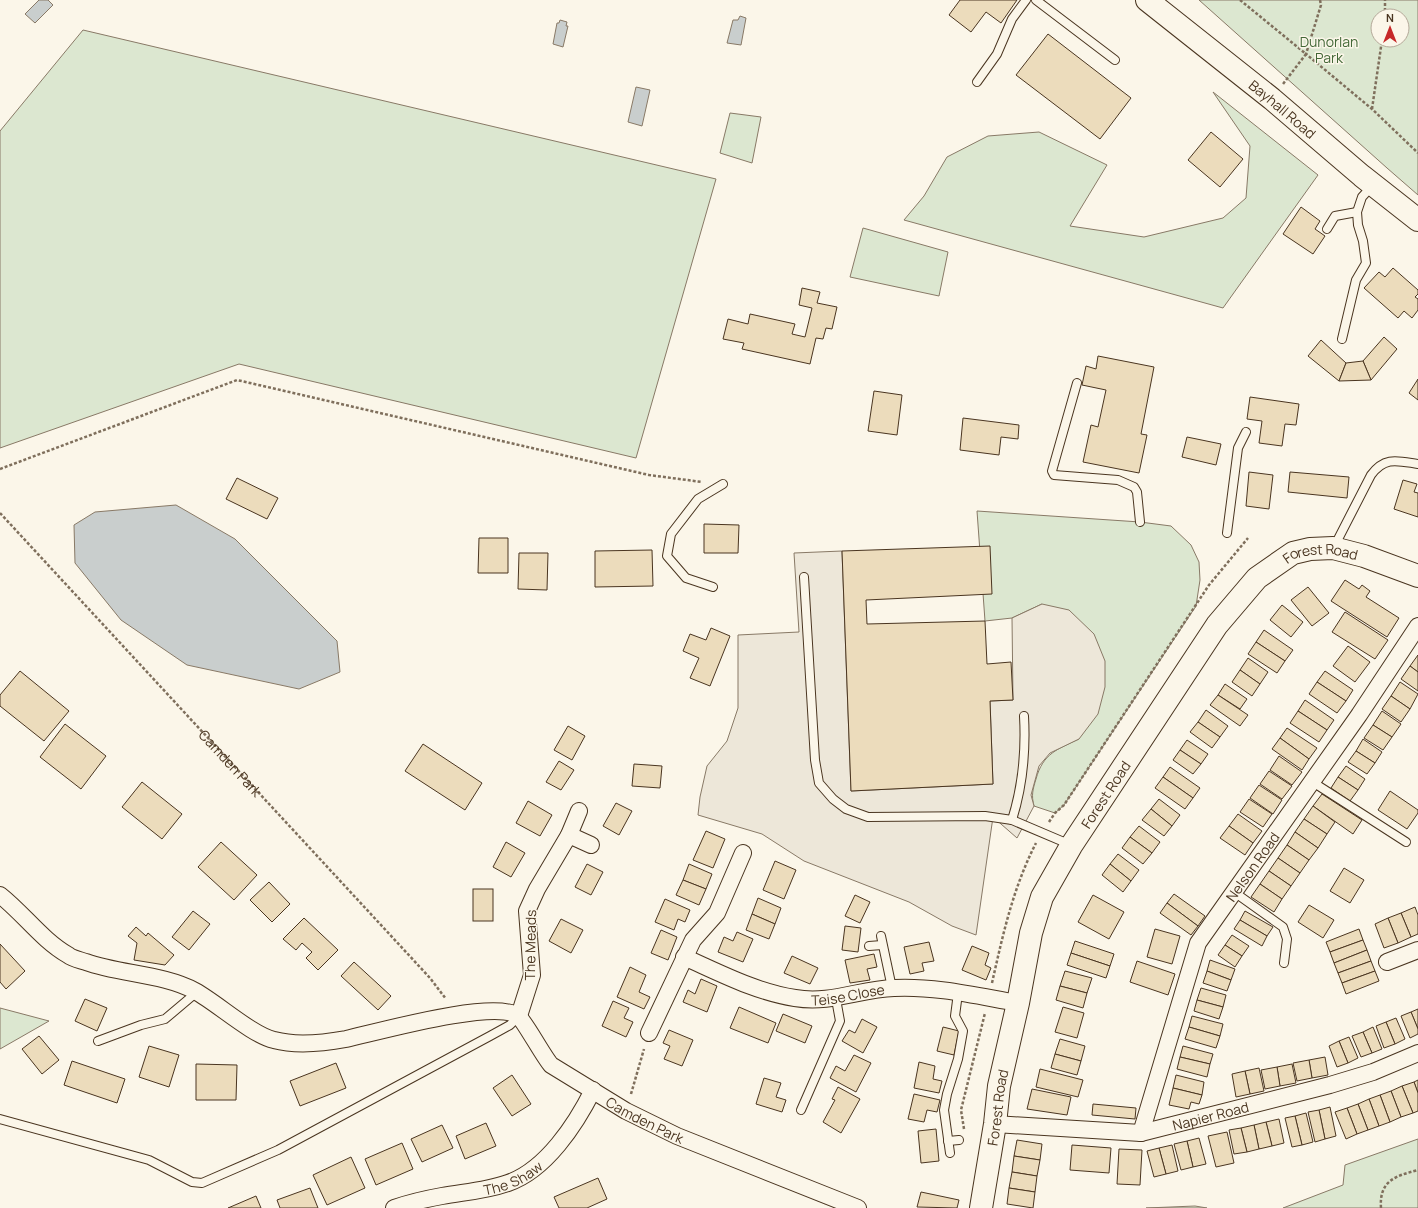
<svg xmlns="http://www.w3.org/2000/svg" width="1418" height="1208" viewBox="0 0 1418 1208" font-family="Manrope,sans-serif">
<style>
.green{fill:#dce7d0;stroke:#887966;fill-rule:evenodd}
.parking{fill:#ede7d9;stroke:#887966}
.water{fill:#c9cecd;stroke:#887966}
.building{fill:#ecdcbc;stroke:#4a3520}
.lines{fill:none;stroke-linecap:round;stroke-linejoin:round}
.lane-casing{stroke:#4a3520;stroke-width:10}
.street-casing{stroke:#4a3520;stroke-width:18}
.secondary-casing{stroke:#4a3520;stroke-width:24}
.path{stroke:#7f6f5c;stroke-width:2.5;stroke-dasharray:3 2;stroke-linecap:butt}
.lane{stroke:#fbf6e9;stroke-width:8}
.street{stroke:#fbf6e9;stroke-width:16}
.secondary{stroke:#fbf6e9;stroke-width:22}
.labels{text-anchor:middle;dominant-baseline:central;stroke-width:3;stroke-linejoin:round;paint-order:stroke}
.park-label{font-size:14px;fill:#436837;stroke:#fbf6e9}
.street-label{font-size:14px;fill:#4a3520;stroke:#fbf6e9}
</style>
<rect width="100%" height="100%" fill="#fbf6e9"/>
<g class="green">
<path d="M1199,0H1418V195L1387,168ZM1378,16H1402V40H1378Z"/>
<path d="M83,30L716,179L636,458L239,364L0,448V131Z"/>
<path d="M1213,92L1318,175L1223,308L904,220L924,196L947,157L988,136L1039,132L1107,165L1070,226L1144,237L1223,218L1246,198L1250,146Z"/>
<path d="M730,113L761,117L752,163L720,153Z"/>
<path d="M863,228L948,252L939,296L850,277Z"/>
<path d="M977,511L1140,522L1171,526L1191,545L1199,562L1200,580L1196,606L1064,805L1055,813L1034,806C1031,795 1033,789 1036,779C1043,753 1058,749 1079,739L1042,604L1012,618L985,621Z"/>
<path d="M0,1008L49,1021L0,1049Z"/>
<path d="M1418,1139V1208H1283L1343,1185L1345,1165Z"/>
<path d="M1195,1206L1207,1208H1146Z"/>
</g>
<path class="parking" d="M842,551L851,791L993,784L990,701L1013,700L1012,618L1042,604L1069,610L1094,634L1105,661V687L1098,714L1079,739L1050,753L1039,766L1031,795L1034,806L1017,838L993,817L976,935L952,926L909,902L804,861L762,834L698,815L700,797L707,766L727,741L738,708V635L799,632L794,553Z"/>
<g class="water">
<path d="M39,0H48L53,5L35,23L25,14Z"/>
<path d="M740,16L746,18L741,45L727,43L733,20H738Z"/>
<path d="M560,20L567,22L566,26H568L563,47L553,44L557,23H559Z"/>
<path d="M636,87L650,90L642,126L628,122Z"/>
<path d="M176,505L235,539L337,641L340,672L299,689L187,665L121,620L75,563L74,525L95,512Z"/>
</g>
<g class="building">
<path d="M960,0H1017L1001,23L986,12L971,32L949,15Z"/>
<path d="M1048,34L1131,98L1100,139L1016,75Z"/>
<path d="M1211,132L1243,159L1220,187L1188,160Z"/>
<path d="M1301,207L1320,221L1315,229L1325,236L1313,254L1283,234Z"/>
<path d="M1393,268L1418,290V294L1415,297L1418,299V310L1412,318L1404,311L1398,318L1364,288L1379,272L1385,277Z"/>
<path d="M802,288L820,292L817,303L837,307L832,329L826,328L823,339L816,338L810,364L742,349L744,343L723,339L728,319L748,324L750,314L795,324L792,334L805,337L812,308L799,305Z"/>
<path d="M1384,337L1397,349L1371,380L1363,361Z"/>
<path d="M1321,340L1346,363L1339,381L1308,356Z"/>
<path d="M1098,356L1154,367L1141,434L1147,435L1139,473L1083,462L1091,425L1098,427L1106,390L1082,385L1086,366L1096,369Z"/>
<path d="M1363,361L1371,380L1339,381L1346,363Z"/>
<path d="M1418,379V400L1409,393Z"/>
<path d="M874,391L902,395L897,435L868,431Z"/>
<path d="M1250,397L1299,404L1296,425L1285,424L1282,446L1259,443L1262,421L1247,419Z"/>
<path d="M963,418L1019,425L1018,439L1001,437L999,455L960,450Z"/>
<path d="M1187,437L1221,444L1216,465L1182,457Z"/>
<path d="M1249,472L1273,475L1269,509L1246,506Z"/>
<path d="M1290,472L1349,477L1347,498L1288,492Z"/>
<path d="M237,478L278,498L267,519L226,499Z"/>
<path d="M1403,480L1417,484L1414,492L1418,493V517L1394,509Z"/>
<path d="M704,524L739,525L738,553H704Z"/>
<path d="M479,538H508V573H478Z"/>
<path d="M990,546L992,594L866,600L867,624L985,621L987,664L1011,662L1013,700L990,701L993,784L851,791L842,551Z"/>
<path d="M652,550L653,586L595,587V551Z"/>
<path d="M519,553H548L547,590L518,589Z"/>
<path d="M1345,580L1359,589L1362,585L1370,591L1366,597L1399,618L1387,637L1331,601Z"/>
<path d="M1308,587L1329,613L1312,626L1291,600Z"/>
<path d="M1282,605L1303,622L1291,637L1270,620Z"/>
<path d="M1345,612L1388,640L1375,659L1332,632Z"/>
<path d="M711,628L730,636L710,686L690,678L699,658L683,651L690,634L706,640Z"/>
<path d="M1264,630L1293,650L1285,661L1256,642Z"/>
<path d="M1256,642L1285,661L1277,673L1248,654Z"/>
<path d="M1348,646L1370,662L1355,682L1333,666Z"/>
<path d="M1418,655V672L1410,666Z"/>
<path d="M1248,658L1268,672L1260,684L1240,670Z"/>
<path d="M1410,666L1418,672V691L1401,679Z"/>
<path d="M1240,670L1260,684L1252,696L1232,682Z"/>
<path d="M20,671L69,711L44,741L0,706V695Z"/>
<path d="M1325,671L1353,690L1346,701L1317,682Z"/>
<path d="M1317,682L1346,701L1337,713L1309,694Z"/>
<path d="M1400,682L1418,694L1410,709L1391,696Z"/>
<path d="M1225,684L1247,699L1240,709L1218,695Z"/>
<path d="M1218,695L1248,715L1240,726L1210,705Z"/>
<path d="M1391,696L1410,709L1401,722L1382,709Z"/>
<path d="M1305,700L1334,720L1327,730L1298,711Z"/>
<path d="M1206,710L1228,726L1220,737L1198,722Z"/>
<path d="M1298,711L1327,730L1319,742L1290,723Z"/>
<path d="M1382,711L1401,724L1392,737L1373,725Z"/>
<path d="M1198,722L1220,737L1212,748L1190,732Z"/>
<path d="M65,724L106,756L81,789L40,757Z"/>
<path d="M1373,725L1392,737L1383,750L1364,738Z"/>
<path d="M568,726L585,736L572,760L554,750Z"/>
<path d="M1287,728L1317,748L1309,759L1280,738Z"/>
<path d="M1280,738L1309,759L1302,770L1272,749Z"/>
<path d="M1363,739L1382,752L1375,763L1356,751Z"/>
<path d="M1187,740L1208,754L1201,764L1180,750Z"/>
<path d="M423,744L482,783L465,810L405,771Z"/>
<path d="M1180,750L1201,764L1193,774L1173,760Z"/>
<path d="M1356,751L1375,763L1367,774L1348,762Z"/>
<path d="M1279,756L1302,772L1292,785L1270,770Z"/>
<path d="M559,761L574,770L561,790L546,782Z"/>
<path d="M634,764L662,766L660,788L632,786Z"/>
<path d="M1346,766L1365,779L1358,790L1338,777Z"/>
<path d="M1170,767L1200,788L1193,798L1163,777Z"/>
<path d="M1269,771L1292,786L1282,799L1260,784Z"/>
<path d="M1163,777L1193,798L1185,809L1155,788Z"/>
<path d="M1338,777L1358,790L1350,801L1331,788Z"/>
<path d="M142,782L182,814L162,839L122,807Z"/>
<path d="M1259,785L1282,800L1273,814L1250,798Z"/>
<path d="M1390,791L1418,810V813L1407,829L1378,810Z"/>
<path d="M1322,794L1362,820L1353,834L1313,806Z"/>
<path d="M1159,799L1180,815L1172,826L1151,809Z"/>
<path d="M1249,799L1272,814L1263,827L1240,812Z"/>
<path d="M528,801L552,815L540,836L516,823Z"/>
<path d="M616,803L632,811L619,835L603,826Z"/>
<path d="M1313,806L1335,822L1327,834L1304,819Z"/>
<path d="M1151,809L1172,826L1164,836L1142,820Z"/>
<path d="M1238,814L1262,831L1253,843L1229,826Z"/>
<path d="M1304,819L1327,834L1318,848L1295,832Z"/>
<path d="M1139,826L1160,842L1152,853L1130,837Z"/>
<path d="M1229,826L1253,843L1245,855L1220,838Z"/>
<path d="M706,831L725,839L713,868L693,860Z"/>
<path d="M1295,832L1318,848L1309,860L1287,845Z"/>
<path d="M1130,837L1152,853L1143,864L1122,848Z"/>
<path d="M221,842L257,875L234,900L198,867Z"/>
<path d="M506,842L525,853L511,877L493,867Z"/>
<path d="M1287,845L1309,860L1300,873L1278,858Z"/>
<path d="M1118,854L1139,870L1131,881L1110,864Z"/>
<path d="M1278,858L1300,873L1291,886L1269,871Z"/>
<path d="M775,861L796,870L784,899L763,890Z"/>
<path d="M587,864L603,872L591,895L575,887Z"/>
<path d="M689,864L712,874L706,889L683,880Z"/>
<path d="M1110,864L1131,881L1123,892L1102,875Z"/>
<path d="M1344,868L1364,880L1350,903L1330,891Z"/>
<path d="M1269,871L1291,886L1282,899L1260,884Z"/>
<path d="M683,880L706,889L699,905L676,895Z"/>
<path d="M269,882L290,904L272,922L250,900Z"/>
<path d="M1260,884L1282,899L1274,912L1251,897Z"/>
<rect x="473" y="889" width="20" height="32"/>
<path d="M1174,894L1205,916L1198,926L1167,903Z"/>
<path d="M855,895L870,902L860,923L845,916Z"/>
<path d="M1093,895L1124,912L1109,939L1078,922Z"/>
<path d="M758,898L781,908L775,924L752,914Z"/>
<path d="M665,899L690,910L685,922L678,919L674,930L655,922Z"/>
<path d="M1167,903L1198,926L1191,935L1160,913Z"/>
<path d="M1309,905L1334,920L1323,938L1298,922Z"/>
<path d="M1415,907L1418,915V934L1411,937L1401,913Z"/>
<path d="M193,911L210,924L189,950L172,937Z"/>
<path d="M1245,911L1273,927L1267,936L1240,920Z"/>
<path d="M1401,913L1411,937L1398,943L1388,918Z"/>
<path d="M752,914L775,924L769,939L746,930Z"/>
<path d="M304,918L338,950L318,970L306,958L312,952L302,943L296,950L283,939Z"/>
<path d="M1388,918L1398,943L1384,948L1375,924Z"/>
<path d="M561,919L583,930L571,953L549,941Z"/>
<path d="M1240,920L1267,936L1262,946L1234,929Z"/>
<path d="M845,926L861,928L858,952L842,950Z"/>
<path d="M136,927L146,936L148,933L174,955L165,965L134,960L137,943L128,936Z"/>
<path d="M1155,929L1180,936L1172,964L1147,957Z"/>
<path d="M1359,929L1363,940L1330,952L1326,942Z"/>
<path d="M661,930L677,937L668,960L651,953Z"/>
<path d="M737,932L753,939L743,962L718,952L724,937L733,941Z"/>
<path d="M1232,935L1249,946L1242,956L1225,945Z"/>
<path d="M1363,940L1367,950L1334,963L1330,952Z"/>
<path d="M1075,941L1114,954L1110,966L1071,953Z"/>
<path d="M929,942L934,961L922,963L924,971L910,974L904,947Z"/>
<path d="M0,944L25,971L6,989L0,982Z"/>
<path d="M1225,945L1242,956L1235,967L1218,955Z"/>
<path d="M972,946L989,953L985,965L991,968L986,980L962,970Z"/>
<path d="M1367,950L1371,961L1338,973L1334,963Z"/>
<path d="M1071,953L1110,966L1106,978L1067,965Z"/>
<path d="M874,954L877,967L867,969L870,980L850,983L845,960Z"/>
<path d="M792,956L818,968L810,984L784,973Z"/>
<path d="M1210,960L1235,969L1231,980L1207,971Z"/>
<path d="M1137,961L1175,974L1168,995L1130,982Z"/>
<path d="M1371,961L1375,971L1342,983L1338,973Z"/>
<path d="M354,962L391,996L378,1010L341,976Z"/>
<path d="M630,967L646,975L639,992L650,997L644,1009L617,997Z"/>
<path d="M1065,971L1092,978L1087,993L1060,986Z"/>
<path d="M1207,971L1231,980L1227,991L1203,983Z"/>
<path d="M1375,971L1379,981L1346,994L1342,983Z"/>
<path d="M701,979L717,986L707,1012L683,1002L688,990L695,994Z"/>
<path d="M1060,986L1087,993L1083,1008L1056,1000Z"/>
<path d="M1201,988L1226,995L1223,1007L1197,1000Z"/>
<path d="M85,999L107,1008L97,1031L75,1021Z"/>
<path d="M1197,1000L1223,1007L1219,1019L1194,1011Z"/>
<path d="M613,1001L629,1008L624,1018L633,1022L626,1037L602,1026Z"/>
<path d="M739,1007L776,1023L768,1043L730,1028Z"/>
<path d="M1063,1007L1084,1013L1077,1038L1055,1032Z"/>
<path d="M1418,1009V1029L1411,1012Z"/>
<path d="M1411,1012L1418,1029V1034L1410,1038L1401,1016Z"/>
<path d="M783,1014L812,1026L805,1043L776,1031Z"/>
<path d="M1192,1016L1223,1024L1220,1036L1189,1027Z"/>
<path d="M1396,1018L1405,1039L1395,1044L1386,1022Z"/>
<path d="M862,1019L877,1027L863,1053L842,1041L849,1030L855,1033Z"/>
<path d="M1386,1022L1395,1044L1384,1048L1376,1026Z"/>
<path d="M943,1027L959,1031L954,1055L937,1051Z"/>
<path d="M1189,1027L1220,1036L1216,1048L1185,1039Z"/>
<path d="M1373,1027L1382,1049L1372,1053L1363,1032Z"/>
<path d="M669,1030L693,1040L682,1066L664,1059L670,1046L663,1043Z"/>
<path d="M1363,1032L1372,1053L1361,1057L1352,1036Z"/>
<path d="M39,1036L59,1060L42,1074L22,1049Z"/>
<path d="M1349,1037L1358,1058L1348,1063L1339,1041Z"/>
<path d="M1060,1039L1085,1046L1081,1061L1055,1054Z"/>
<path d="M1339,1041L1348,1063L1337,1067L1329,1046Z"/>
<path d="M149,1046L179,1055L169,1087L139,1077Z"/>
<path d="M1183,1046L1213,1054L1210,1064L1180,1057Z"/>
<path d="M1055,1054L1081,1061L1077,1075L1051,1068Z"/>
<path d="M854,1055L871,1063L856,1092L830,1078L836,1066L845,1071Z"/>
<path d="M1180,1057L1210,1064L1207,1077L1177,1069Z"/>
<path d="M1325,1057L1328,1075L1312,1078L1309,1060Z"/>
<path d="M1309,1060L1312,1078L1297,1081L1293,1063Z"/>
<path d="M72,1061L125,1079L117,1103L64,1085Z"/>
<path d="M919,1062L935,1066L933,1079L942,1081L939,1093L914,1088Z"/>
<path d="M336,1063L346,1088L300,1106L290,1081Z"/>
<path d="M196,1064L237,1065L236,1100H196Z"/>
<path d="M1292,1064L1296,1083L1280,1086L1277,1067Z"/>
<path d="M1277,1067L1280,1086L1265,1089L1261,1070Z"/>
<path d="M1259,1068L1264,1091L1250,1094L1245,1071Z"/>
<path d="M1040,1069L1083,1080L1078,1097L1036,1087Z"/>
<path d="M1245,1071L1250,1094L1236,1097L1232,1074Z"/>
<path d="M512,1075L531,1104L512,1116L493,1088Z"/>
<path d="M1176,1075L1204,1082L1202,1095L1173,1088Z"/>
<path d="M764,1078L781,1083L776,1097L786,1100L782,1112L756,1104Z"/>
<path d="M1418,1080V1093L1414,1082Z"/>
<path d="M1414,1082L1418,1093V1111L1413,1113L1402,1086Z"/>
<path d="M1402,1086L1413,1113L1401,1117L1391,1091Z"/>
<path d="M838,1087L860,1099L841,1133L823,1122L835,1100L832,1099Z"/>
<path d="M1173,1088L1202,1095L1199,1104L1191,1102L1189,1109L1169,1105Z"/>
<path d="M1032,1089L1071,1097L1067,1115L1027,1109Z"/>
<path d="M1391,1091L1401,1117L1390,1122L1380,1095Z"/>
<path d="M914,1094L940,1100L937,1112L927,1110L924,1122L908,1119Z"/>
<path d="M1380,1095L1390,1122L1379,1126L1369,1099Z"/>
<path d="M1369,1099L1379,1126L1368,1130L1358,1104Z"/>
<path d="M1093,1104L1136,1108L1135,1119L1092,1115Z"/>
<path d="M1358,1104L1368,1130L1357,1134L1347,1108Z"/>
<path d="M1330,1107L1336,1136L1325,1139L1319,1110Z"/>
<path d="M1347,1108L1357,1134L1346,1139L1335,1112Z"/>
<path d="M1319,1110L1325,1139L1315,1142L1308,1112Z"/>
<path d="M1306,1113L1313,1142L1302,1145L1295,1116Z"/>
<path d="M1295,1116L1302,1145L1292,1147L1285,1118Z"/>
<path d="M1279,1119L1284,1143L1272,1146L1266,1122Z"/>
<path d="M1266,1122L1272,1146L1259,1149L1254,1125Z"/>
<path d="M486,1123L496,1146L465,1159L456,1136Z"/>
<path d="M442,1125L453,1148L422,1162L411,1139Z"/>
<path d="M1254,1125L1259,1149L1247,1152L1241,1128Z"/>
<path d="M1241,1128L1247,1152L1234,1154L1229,1130Z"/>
<path d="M936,1129L939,1161L921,1163L918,1131Z"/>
<path d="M1227,1132L1234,1163L1216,1167L1208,1136Z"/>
<path d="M1199,1138L1206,1164L1193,1167L1187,1141Z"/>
<path d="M1017,1140L1042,1144L1040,1160L1014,1156Z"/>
<path d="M1187,1141L1193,1167L1181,1170L1174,1144Z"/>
<path d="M402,1143L413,1169L376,1185L365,1159Z"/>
<path d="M1072,1145L1111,1148L1109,1173L1070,1170Z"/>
<path d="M1172,1145L1178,1171L1166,1174L1159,1148Z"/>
<path d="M1159,1148L1166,1174L1154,1177L1147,1151Z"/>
<path d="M1119,1149L1142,1150L1140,1185L1117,1184Z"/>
<path d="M1014,1156L1040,1160L1037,1176L1012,1172Z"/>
<path d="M351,1157L365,1188L327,1205L313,1175Z"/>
<path d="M1012,1172L1037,1176L1035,1192L1009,1188Z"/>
<path d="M598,1178L607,1199L587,1208H559L554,1197Z"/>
<path d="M310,1188L318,1208H280L277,1200Z"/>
<path d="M1009,1188L1035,1192L1033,1208L1007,1204Z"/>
<path d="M921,1192L959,1200L957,1208L917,1207Z"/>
<path d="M256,1196L261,1208H228Z"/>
</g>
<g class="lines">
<g class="lane-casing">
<g id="lane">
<path d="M1036,0L1115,60"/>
<path d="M977,82L997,54L1012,19L1026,0"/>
<path d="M1327,229L1335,216L1357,212"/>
<path d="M1342,339L1356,280L1366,263L1363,241L1358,225L1357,212L1362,197L1373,185"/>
<path d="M1077,383L1052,471L1054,475L1118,480L1134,487L1137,492L1140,522"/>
<path d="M1227,533L1238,448L1246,432"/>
<path d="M1334,547L1371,475C1385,456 1398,461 1418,464"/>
<path d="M804,577L815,760L819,783L833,799L846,809L868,817L985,816L1012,820L1071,845"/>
<path d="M713,587L686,578L667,556L671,534L698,499L723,484"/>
<path d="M1311,781L1406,842"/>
<path d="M1012,820C1023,785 1026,752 1024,716"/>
<path d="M1234,892L1283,927L1287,939L1284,963"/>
<path d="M881,936L892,988"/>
<path d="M869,946L882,945"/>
<path d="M98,1041L141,1025L165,1019L197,992"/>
<path d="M801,1110L840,1021L836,999"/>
<path d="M0,1119L149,1160L192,1182L202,1183L278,1150L490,1036L510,1025L519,1016"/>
<path d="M948,1141L959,1140"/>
<path d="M950,1153L944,1110L947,1094L958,1059L963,1031L955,1016L958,993"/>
</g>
</g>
<g class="street-casing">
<g id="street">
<path d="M569,835L591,845"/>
<path id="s2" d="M0,895C24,914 42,940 68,955C73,959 80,960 86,962C119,974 164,974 195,991C217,1003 252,1035 274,1040C296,1046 324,1043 346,1039C378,1032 494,999 518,1016C524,1020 543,1056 551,1065L626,1111L677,1136L858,1208"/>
<path id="s3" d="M684,957C720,973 756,992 795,998C831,1004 860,989 894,988C936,986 977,996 1018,1003"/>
<path d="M1387,962L1418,950"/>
<path d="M519,1016L532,975L527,911L537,889L569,835L579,811"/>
<path d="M649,1033L693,940L717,913L743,853"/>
<path id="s4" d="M995,1124L1141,1133L1330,1085L1373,1072L1418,1053"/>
<path id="s5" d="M1141,1133L1198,943L1359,715L1418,626"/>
<path id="s6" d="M394,1208C409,1203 425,1199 442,1196C464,1192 486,1191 508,1183C546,1170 576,1124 593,1090"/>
</g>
</g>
<g class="secondary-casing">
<g id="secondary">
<path id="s7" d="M1147,0L1272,99L1362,176L1418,220"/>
<path id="s8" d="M981,1208L995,1124L999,1086L1018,1003L1031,933L1042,897L1071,846L1217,625L1257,578L1293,553L1310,549L1333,548L1364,556L1418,576"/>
</g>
</g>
<g class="path">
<path d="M1240,0L1306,54L1283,84"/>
<path d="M1320,0L1321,5L1306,54L1372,109L1418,153"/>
<path d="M1385,16V0"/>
<path d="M1372,109L1382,40"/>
<path d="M0,469L237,380L649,475L702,482"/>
<path id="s1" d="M0,513L430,978L446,999"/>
<path d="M1049,822L1055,813L1064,805L1209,585L1248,538"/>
<path d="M992,983C1003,934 1013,888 1036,843"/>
<path d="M631,1094L644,1049"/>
<path d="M964,1129L961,1110L985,1013"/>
<path d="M1381,1208C1379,1181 1395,1176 1418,1170"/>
</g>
<use href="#lane" class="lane"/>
<use href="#street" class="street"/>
<use href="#secondary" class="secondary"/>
</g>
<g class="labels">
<g class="park-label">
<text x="1329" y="41">Dunorlan<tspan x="1329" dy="16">Park</tspan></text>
</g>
<g class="street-label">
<text stroke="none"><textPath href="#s7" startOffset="174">Bayhall Road</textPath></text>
<text stroke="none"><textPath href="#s8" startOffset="774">Forest Road</textPath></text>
<text stroke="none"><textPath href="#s1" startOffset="340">Camden Park</textPath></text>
<text stroke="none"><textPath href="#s8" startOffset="438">Forest Road</textPath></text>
<text stroke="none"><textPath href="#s5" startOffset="292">Nelson Road</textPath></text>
<text transform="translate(530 945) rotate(-89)">The Meads</text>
<text stroke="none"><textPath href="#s3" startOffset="172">Teise Close</textPath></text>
<text stroke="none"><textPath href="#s8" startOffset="102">Forest Road</textPath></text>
<text stroke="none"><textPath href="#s4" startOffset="218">Napier Road</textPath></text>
<text stroke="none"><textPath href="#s2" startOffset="733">Camden Park</textPath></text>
<text stroke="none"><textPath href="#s6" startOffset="123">The Shaw</textPath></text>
</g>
</g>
<g transform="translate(1390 28)"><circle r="19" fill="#fbf6e9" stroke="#b4a999"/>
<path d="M0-3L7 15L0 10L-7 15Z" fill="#c62828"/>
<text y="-6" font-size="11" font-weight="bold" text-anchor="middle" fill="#4a3520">N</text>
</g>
</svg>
